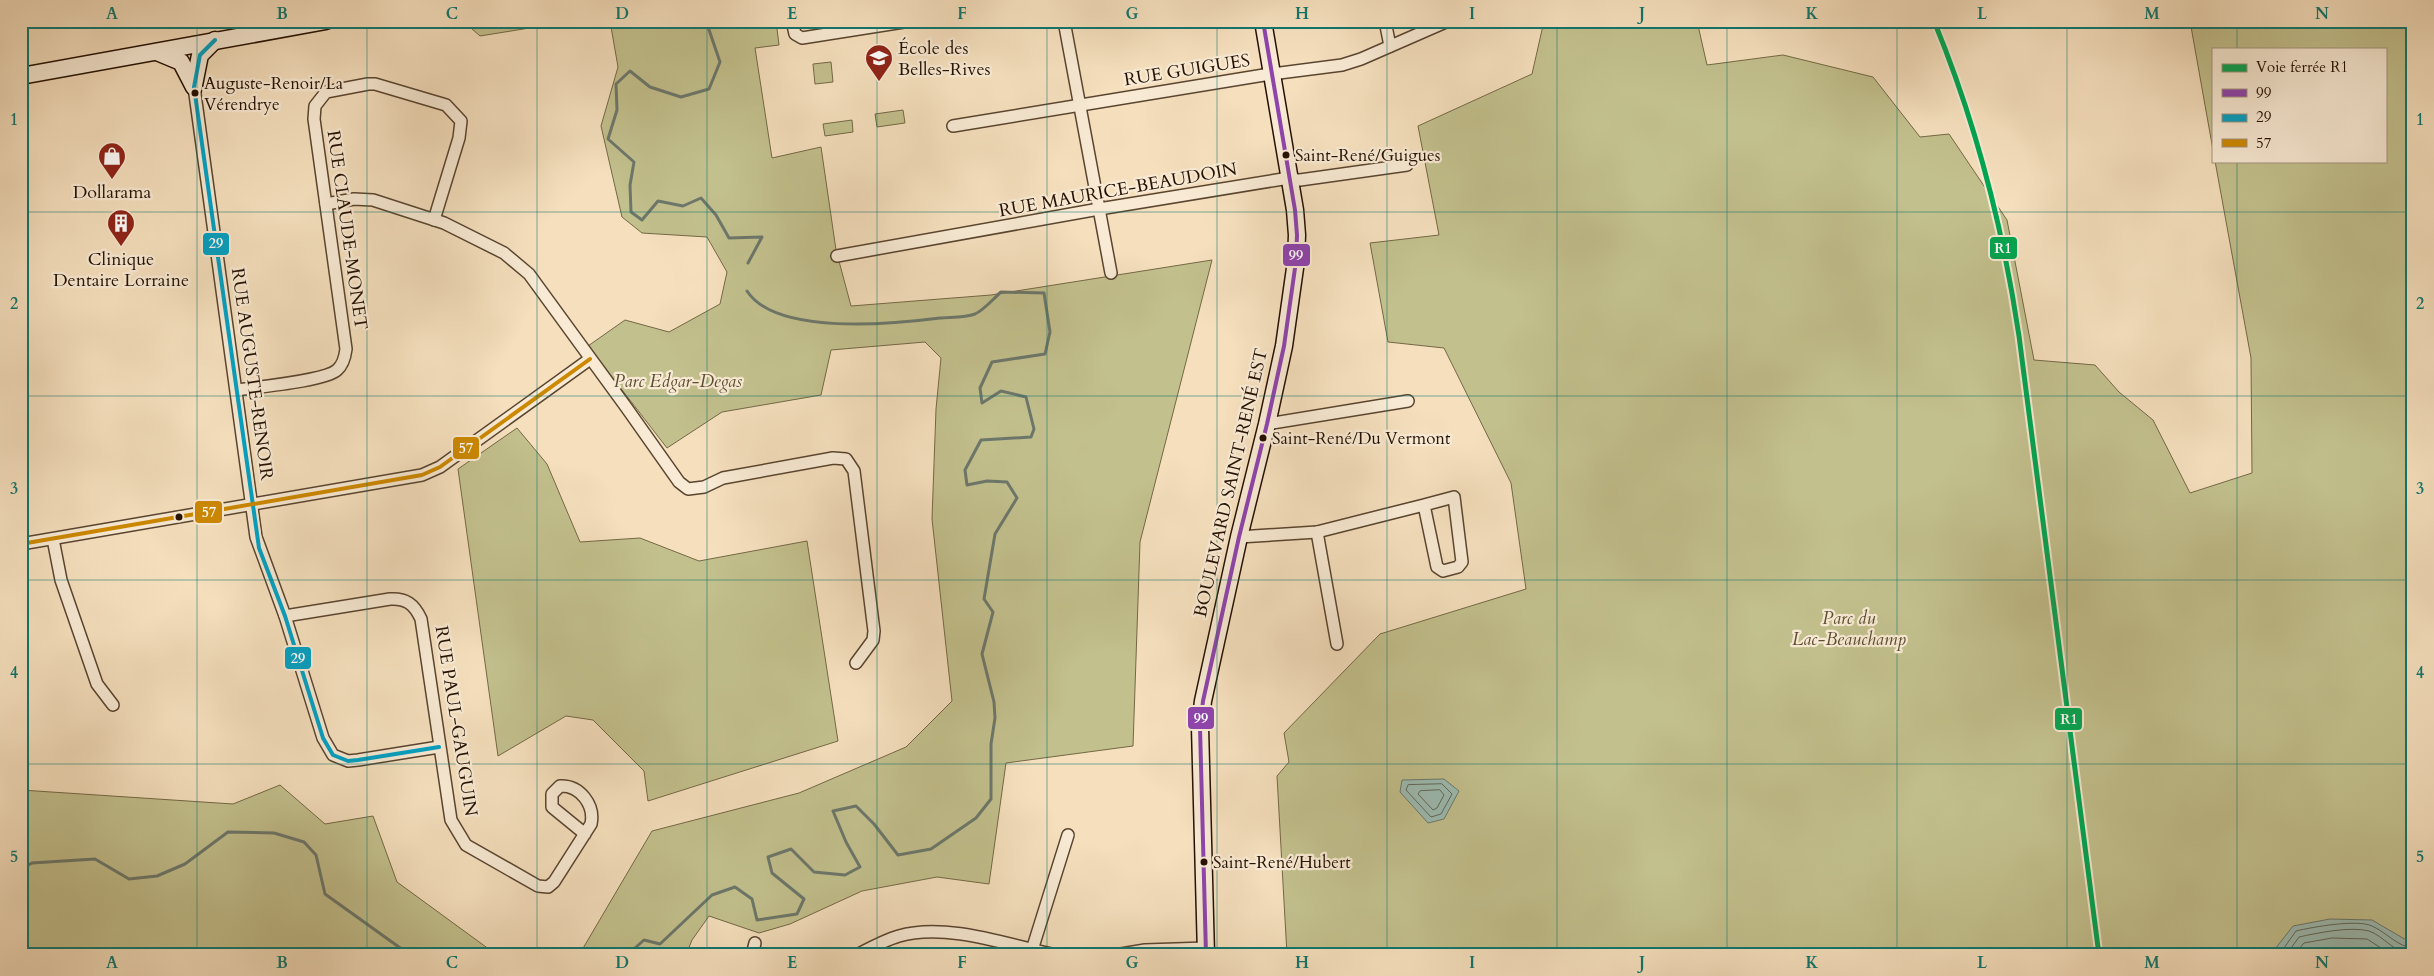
<svg xmlns="http://www.w3.org/2000/svg" width="2434" height="976" viewBox="0 0 2434 976" font-family="Cardo,serif">
<style>
.green{fill:#c2c08d;stroke:#746846}
.water{fill:#9cbcb3;stroke:#6c776b}
.lines{fill:none;stroke-linecap:round;stroke-linejoin:round}
.shore{stroke:#60665a;stroke-width:1}
.stream{stroke:#6c776b;stroke-width:3}
.street-casing{stroke:#59442f;stroke-width:14}
.secondary-casing{stroke:#251000;stroke-width:19}
.street{stroke:#f8ead4;stroke-width:11}
.secondary{stroke:#f8ead4;stroke-width:16}
.bus-1-casing{stroke:#f8ead4;stroke-width:8}
.bus-2-casing{stroke:#f8ead4;stroke-width:8}
.bus-3-casing{stroke:#f8ead4;stroke-width:8}
.bus-1{stroke:#8e44ad;stroke-width:4}
.bus-2{stroke:#02a1c4;stroke-width:4}
.bus-3{stroke:#cd8800;stroke-width:4}
.rail-1-casing{stroke:#f8ead4;stroke-width:9}
.rail-1{stroke:#00a651;stroke-width:5}
.grid{fill:none;stroke:#0f766e;stroke-width:1;stroke-opacity:0.55}
.bus-dot{fill:#251000;stroke:#f8ead4;stroke-width:2}
.labels{text-anchor:middle;dominant-baseline:central;stroke-width:4.5;stroke-linejoin:round;paint-order:stroke}
.bus-label{font-size:17px;fill:#251000;stroke:#f8ead4;text-anchor:start}
.poi-label{font-size:18px;fill:#251000;stroke:#f8ead4}
.street-label{font-size:18px;fill:#251000;stroke:#f8ead4}
.park-label{font-size:18px;font-style:italic;fill:#5c4e31;stroke:#f8ead4}
.line-badge{stroke:#f8ead4;stroke-width:2}
.badge-label{font-size:14px;text-anchor:middle;font-weight:bold;fill:#fff}
.neatline{fill:none;stroke:#0f766e;stroke-width:2}
.grid-label{font-size:16px;text-anchor:middle;font-weight:bold;fill:#0f766e}
</style>
<rect width="100%" height="100%" fill="#f5dfbd"/>
<filter id="stains"><feTurbulence type="fractalNoise" baseFrequency=".004" numOctaves="4"/><feColorMatrix values="0 0 0 0 .2 0 0 0 0 .09 0 0 0 0 .02 0 0 0 .5 -.17"/></filter>
<radialGradient id="worn" r=".72"><stop offset=".6" stop-color="#630" stop-opacity="0"/><stop offset="1" stop-color="#630" stop-opacity=".3"/></radialGradient>
<g class="green">
<path d="M463,21H573L480,36Z"/>
<path d="M610,21H776L779,45L755,48L772,158L821,147L836,250L851,306L991,295L1212,260L1140,542L1133,746L1006,763L989,884L937,877L862,891L790,924L759,933L709,916L692,940L686,955H556L582,950L652,831L799,793L906,747L952,701L932,519L936,409L941,358L925,342L831,350L821,395L722,412L667,448L588,346L625,320L669,332L720,304L727,272L707,237L642,233L622,217L601,126L618,67Z"/>
<path d="M1544,21H1697L1707,65L1783,55L1873,77L1920,137L1949,134L2007,220L2034,360L2095,365L2119,392L2153,420L2190,493L2252,473L2251,358L2215,161H2385V49H2213V150L2190,21H2413V955H1287L1277,776L1289,762L1284,733L1380,634L1526,589L1511,483L1444,348L1388,342L1370,243L1439,235L1418,126L1532,74Z"/>
<path d="M831,62L833,82L815,84L813,64Z"/>
<path d="M903,110L905,123L877,127L875,114Z"/>
<path d="M852,120L853,132L825,136L823,124Z"/>
<path d="M517,428L547,464L580,542L640,538L699,561L807,541L838,741L648,801L644,771L593,720L566,716L498,756L458,469Z"/>
<path d="M280,785L325,824L373,816L397,882L497,955H21V790L233,804Z"/>
</g>
<g class="water">
<path d="M1444,779L1459,791L1444,819L1428,823L1400,792L1402,780Z"/>
<path d="M2330,919L2372,920L2413,944V955H2274L2275,949L2293,926Z"/>
</g>
<g class="lines">
<g class="shore">
<path d="M1442,784L1452,794L1441,814L1431,817L1406,790L1408,785Z"/>
<path d="M1440,790L1444,795L1437,808L1433,810L1418,794L1420,791Z"/>
<path d="M2279,955L2296,931C2313,927 2357,919 2372,926C2386,932 2398,947 2413,948"/>
<path d="M2286,955L2299,937C2317,933 2351,926 2369,931C2384,936 2395,954 2413,955"/>
<path d="M2294,955L2304,943L2332,938L2367,939L2392,955"/>
</g>
<g class="stream">
<path d="M467,21H478"/>
<path d="M706,21L720,62L709,89L681,97L650,87L630,71L616,84L617,110L608,139L634,162L630,185L631,212L642,220L658,201L683,206L701,198L716,215L729,238L762,237L748,263"/>
<path d="M21,869L32,863L95,859L129,879L157,876L185,864L228,832L274,833L304,842L316,855L325,894L410,955"/>
<path d="M627,955L644,940L660,944L712,895L735,887L752,899L757,920L797,914L804,899L772,873L768,857L791,849L814,872L845,875L860,867L846,842L833,811L856,806L874,824L898,855L931,849L976,818L991,799V744L995,718L994,702L982,654L993,612L984,599L995,534L1017,498L1007,482L987,481L967,485L965,470L981,440L1031,437L1034,429L1026,397L1001,391L982,403L980,388L992,362L1045,354L1050,332L1044,293L1001,292C994,298 984,310 975,314C965,318 951,317 940,318C893,324 776,336 747,291"/>
</g>
<g class="street-casing">
<g id="street">
<path d="M792,21L795,34L802,38L910,21"/>
<path d="M1064,21L1111,273"/>
<path d="M1385,21L1390,46"/>
<path d="M194,87L256,537L285,616L323,738L333,755L348,761L358,760L439,747"/>
<path d="M953,126L1264,75L1342,65L1361,59L1448,21"/>
<path d="M326,204L354,199L373,200L444,223L504,253L529,274L626,407L679,482L688,489L704,487L723,478L833,458L846,459L854,471L874,631L873,640L856,663"/>
<path d="M837,256L1099,209L1283,179L1300,180L1407,165"/>
<path d="M237,390C257,387 325,381 337,370C343,365 345,357 346,349L314,119L315,106L326,92L368,84H375L446,105L461,121L459,138L434,220"/>
<path d="M1267,424L1408,401"/>
<path d="M1317,532L1337,644"/>
<path d="M1239,537L1317,532L1424,505L1437,567L1443,571L1458,567L1462,562L1454,497L1424,505"/>
<path d="M53,539L61,580L97,684L113,705"/>
<path d="M21,544L422,475L440,467L590,359"/>
<path d="M285,616L390,599C406,598 414,604 421,619L451,820L466,845L538,886L548,887L554,882L591,824C595,805 580,785 560,786L552,794V807L585,834"/>
<path d="M1032,950L1068,835"/>
<path d="M752,955L755,943"/>
<path d="M857,955C870,948 885,940 899,936C945,922 1009,945 1055,955"/>
<path d="M1115,955L1145,950L1206,948"/>
</g>
</g>
<g class="secondary-casing">
<g id="secondary">
<path d="M157,52L181,62L194,87"/>
<path d="M21,76L326,21"/>
<path d="M194,85L200,55L215,40"/>
<path d="M1206,955L1200,727L1203,701L1239,537L1267,424L1284,346L1296,261L1297,235L1295,210L1263,21"/>
</g>
</g>
<use href="#street" class="street"/>
<use href="#secondary" class="secondary"/>
<g class="bus-1-casing">
<path id="bus-1" d="M1206,955L1200,727L1203,701L1239,537L1267,424L1284,346L1296,261L1297,235L1295,210L1263,21"/>
</g>
<g class="bus-2-casing">
<path id="bus-2" d="M215,40L200,55L194,87L259,548L285,616L323,738L333,755L348,761L358,760L439,747"/>
</g>
<g class="bus-3-casing">
<path id="bus-3" d="M21,544L422,475L440,467L590,359"/>
</g>
<use href="#bus-1" class="bus-1"/>
<use href="#bus-2" class="bus-2"/>
<use href="#bus-3" class="bus-3"/>
<g class="rail-1-casing">
<path id="rail-1" d="M1934,21C1976,123 2003,228 2019,336L2099,955"/>
</g>
<use href="#rail-1" class="rail-1"/>
</g>
<path class="grid" d="M197,21V955M367,21V955M537,21V955M707,21V955M877,21V955M1047,21V955M1217,21V955M1387,21V955M1557,21V955M1727,21V955M1897,21V955M2067,21V955M2237,21V49M2237,161V955M21,212H2413M21,396H2413M21,580H2413M21,764H2413"/>
<defs>
<g id="school-pin" transform="scale(1.4375)"><path d="M0 17L-7.5 6A9.5 9.5 0 1 1 7.5 6Z" fill="#8f2418" stroke="#f8ead4"/><path d="M0-5L7-2L0 1L-7-2ZM-4 1L0 2.5L4 1V4Q0 6-4 4Z" fill="#fff"/></g>
<g id="shop-pin" transform="scale(1.4375)"><path d="M0 17L-7.5 6A9.5 9.5 0 1 1 7.5 6Z" fill="#8f2418" stroke="#f8ead4"/><path d="M-5-2.5h2.3a2.7 3.5 0 0 1 5.4 0H5L5.5 6h-11ZM-1.5-2.5h3a1.5 2.3 0 0 0-3 0Z" fill="#fff"/></g>
<g id="building-pin" transform="scale(1.4375)"><path d="M0 17L-7.5 6A9.5 9.5 0 1 1 7.5 6Z" fill="#8f2418" stroke="#f8ead4"/><path d="M-4-6H4V6H1V3H-1V6H-4ZM-2.5-4.3h1.7v1.8h-1.7ZM.8-4.3h1.7v1.8H.8ZM-2.5-1h1.7V.8h-1.7ZM.8-1h1.7V.8H.8Z" fill="#fff"/></g>
</defs>
<g fill-rule="evenodd">
<use href="#school-pin" x="879" y="58"/>
<use href="#shop-pin" x="112" y="156"/>
<use href="#building-pin" x="121" y="223"/>
</g>
<g class="bus-dot">
<circle cx="195" cy="93" r="4.5"/>
<circle cx="1286" cy="155" r="4.5"/>
<circle cx="1263" cy="438" r="4.5"/>
<circle cx="179" cy="517" r="4.5"/>
<circle cx="1204" cy="862" r="4.5"/>
</g>
<g class="labels">
<g class="bus-label">
<text x="204" y="83">Auguste-Renoir/La<tspan x="204" dy="21">Vérendrye</tspan></text>
<text x="1295" y="155">Saint-René/Guigues</text>
<text x="1272" y="438">Saint-René/Du Vermont</text>
<text x="1213" y="862">Saint-René/Hubert</text>
</g>
<g class="poi-label">
<text x="898" y="48" text-anchor="start">École des<tspan x="898" dy="21">Belles-Rives</tspan></text>
<text x="112" y="192">Dollarama</text>
<text x="121" y="259">Clinique<tspan x="121" dy="21">Dentaire Lorraine</tspan></text>
</g>
<g class="street-label">
<text transform="translate(1187 70) rotate(-9)">RUE GUIGUES</text>
<text transform="translate(1118 190) rotate(-10)">RUE MAURICE-BEAUDOIN</text>
<text transform="translate(347 230) rotate(82)">RUE CLAUDE-MONET</text>
<text transform="translate(252 374) rotate(82)">RUE AUGUSTE-RENOIR</text>
<text transform="translate(1231 483) rotate(-77)">BOULEVARD SAINT-RENÉ EST</text>
<text transform="translate(456 721) rotate(81)">RUE PAUL-GAUGUIN</text>
</g>
<g class="park-label">
<text x="678" y="381">Parc Edgar-Degas</text>
<text x="1849" y="618">Parc du<tspan x="1849" dy="21">Lac-Beauchamp</tspan></text>
</g>
</g>
<g class="line-badge">
<rect x="202" y="232" width="28" height="24" rx="5" fill="#02a1c4"/>
<rect x="1989" y="236" width="29" height="24" rx="5" fill="#00a651"/>
<rect x="1282" y="243" width="29" height="24" rx="5" fill="#8e44ad"/>
<rect x="452" y="436" width="28" height="24" rx="5" fill="#cd8800"/>
<rect x="194" y="500" width="29" height="24" rx="5" fill="#cd8800"/>
<rect x="284" y="646" width="28" height="24" rx="5" fill="#02a1c4"/>
<rect x="1187" y="706" width="28" height="24" rx="5" fill="#8e44ad"/>
<rect x="2054" y="707" width="29" height="24" rx="5" fill="#00a651"/>
</g>
<g class="badge-label">
<text x="216" y="248">29</text>
<text x="2003" y="253">R1</text>
<text x="1296" y="260">99</text>
<text x="466" y="453">57</text>
<text x="209" y="517">57</text>
<text x="298" y="663">29</text>
<text x="1201" y="723">99</text>
<text x="2069" y="724">R1</text>
</g>
<rect width="2434" height="976" fill="none" stroke="#f5dfbd" stroke-width="55"/>
<rect x="2212" y="48" width="175" height="115" fill="#f8ead4" stroke="#a4937f"/>
<rect x="2222" y="64" width="25" height="8" fill="#00a651" stroke="#a4937f"/>
<text x="2256" y="72" font-size="15" fill="#251000">Voie ferrée R1</text>
<rect x="2222" y="89" width="25" height="8" fill="#8e44ad" stroke="#a4937f"/>
<text x="2256" y="98" font-size="15" fill="#251000">99</text>
<rect x="2222" y="114" width="25" height="8" fill="#02a1c4" stroke="#a4937f"/>
<text x="2256" y="122" font-size="15" fill="#251000">29</text>
<rect x="2222" y="139" width="25" height="8" fill="#cd8800" stroke="#a4937f"/>
<text x="2256" y="148" font-size="15" fill="#251000">57</text>
<rect x="28" y="28" width="2378" height="920" class="neatline"/>
<g class="grid-label">
<text x="112" y="19">A</text>
<text x="282" y="19">B</text>
<text x="452" y="19">C</text>
<text x="622" y="19">D</text>
<text x="792" y="19">E</text>
<text x="962" y="19">F</text>
<text x="1132" y="19">G</text>
<text x="1302" y="19">H</text>
<text x="1472" y="19">I</text>
<text x="1642" y="19">J</text>
<text x="1812" y="19">K</text>
<text x="1982" y="19">L</text>
<text x="2152" y="19">M</text>
<text x="2322" y="19">N</text>
<text x="14" y="125">1</text>
<text x="2420" y="125">1</text>
<text x="14" y="309">2</text>
<text x="2420" y="309">2</text>
<text x="14" y="494">3</text>
<text x="2420" y="494">3</text>
<text x="14" y="678">4</text>
<text x="2420" y="678">4</text>
<text x="14" y="862">5</text>
<text x="2420" y="862">5</text>
<text x="112" y="968">A</text>
<text x="282" y="968">B</text>
<text x="452" y="968">C</text>
<text x="622" y="968">D</text>
<text x="792" y="968">E</text>
<text x="962" y="968">F</text>
<text x="1132" y="968">G</text>
<text x="1302" y="968">H</text>
<text x="1472" y="968">I</text>
<text x="1642" y="968">J</text>
<text x="1812" y="968">K</text>
<text x="1982" y="968">L</text>
<text x="2152" y="968">M</text>
<text x="2322" y="968">N</text>
</g>
<rect width="100%" height="100%" filter="url(#stains)"/>
<rect width="100%" height="100%" fill="url(#worn)"/>
</svg>
